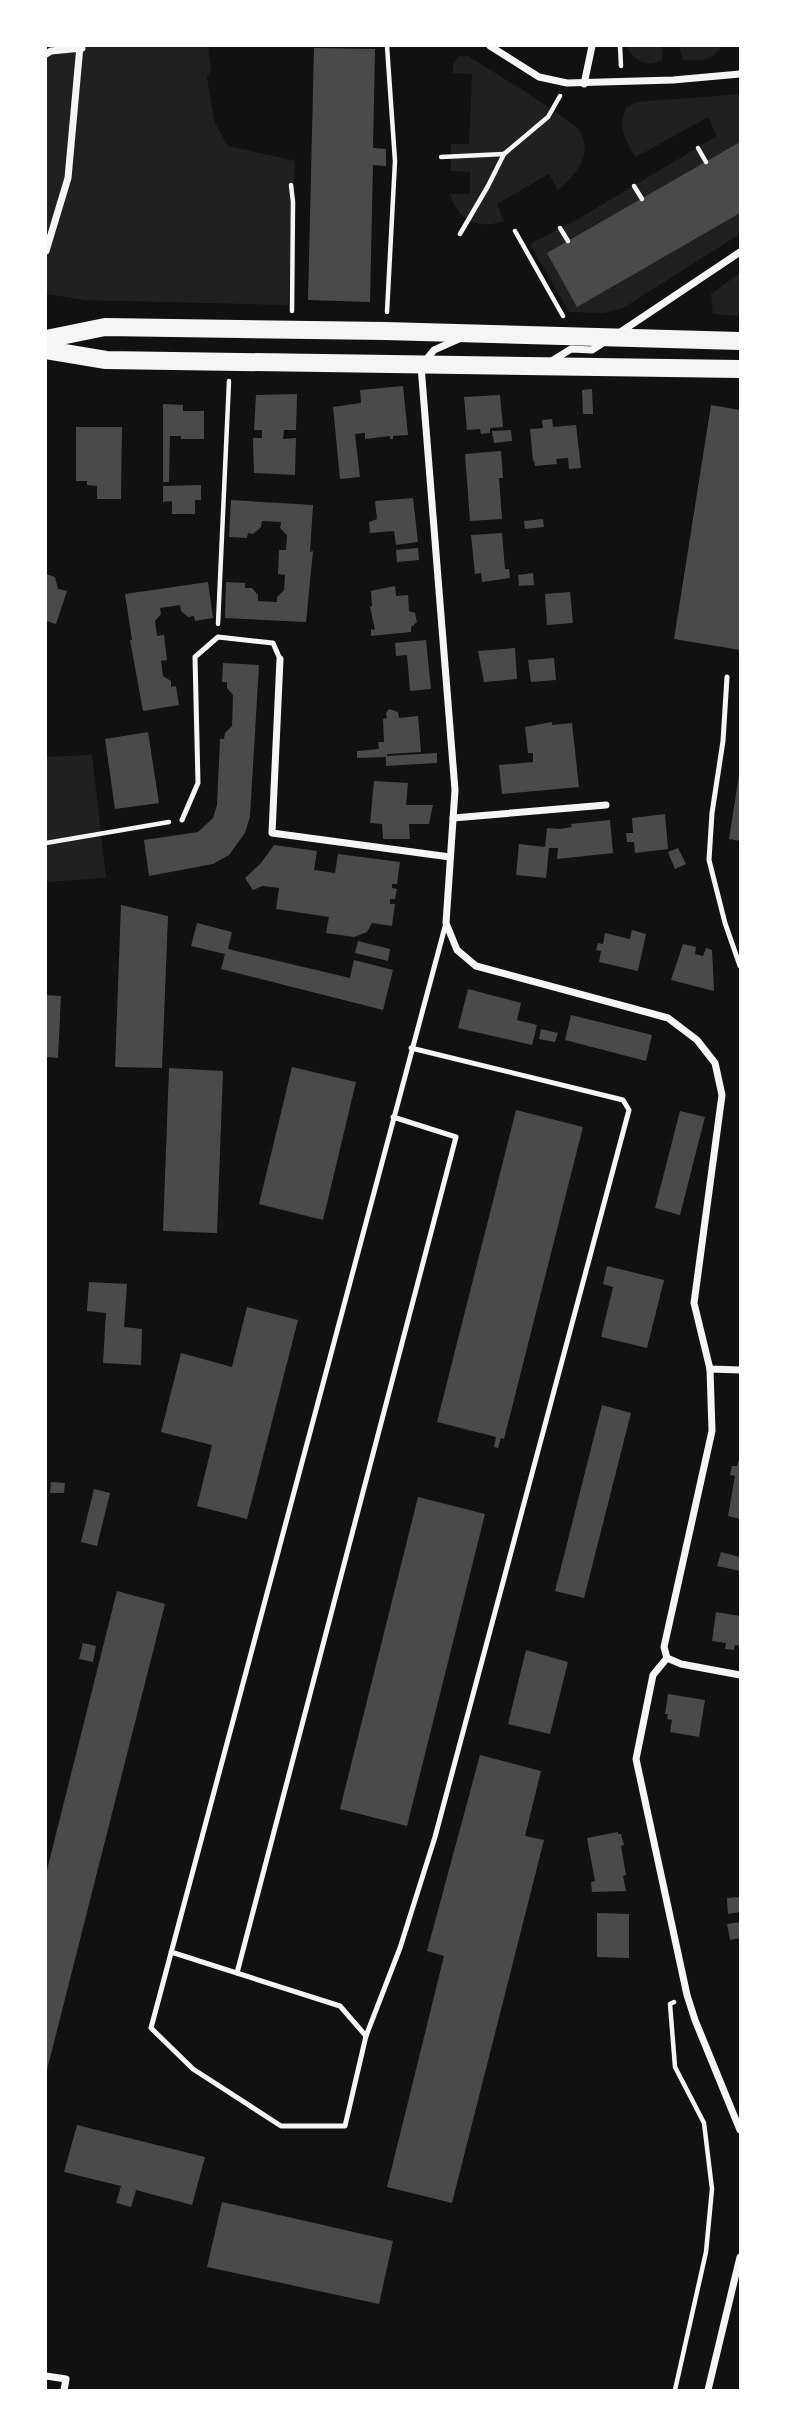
<svg xmlns="http://www.w3.org/2000/svg" width="786" height="2436" viewBox="0 0 786 2436" font-family="Inter,sans-serif">
<style>
.green{fill:#202020}
.building{fill:#4a4a4a}
.lines{fill:none;stroke-linecap:round;stroke-linejoin:round}
.path{stroke:#f5f5f5;stroke-width:4.5}
.service{stroke:#f5f5f5;stroke-width:5}
.minor{stroke:#f5f5f5;stroke-width:7}
.primary{stroke:#f5f5f5;stroke-width:18}
</style>
<rect width="100%" height="100%" fill="#111"/>
<g class="green">
<path d="M46,46H208L211,70L207,77L214,121L228,146L295,161L288,305L85,300L46,294Z"/>
<path d="M626,46H661L663,53L662,60C645,69 635,60 626,46Z"/>
<path d="M679,46H722C711,61 701,61 683,60Z"/>
<path d="M459,56H468C499,76 531,94 561,116C566,120 574,124 578,129C595,153 576,175 558,190L549,174L497,204L504,221C476,230 459,221 450,194H470V172L451,171V144H469L472,74L453,73V64Z"/>
<path d="M740,94V234L623,308L604,313L569,312L530,244L578,219L717,136L708,117L636,157C624,139 618,128 626,108L637,102Z"/>
<path d="M740,273V316L713,314L711,294Z"/>
<path d="M92,755L106,878L46,882V757Z"/>
</g>
<g class="building">
<path d="M314,48L375,49L373,148L386,149V166L373,165L370,302L308,300Z"/>
<path d="M740,142V213L577,307L547,253Z"/>
<path d="M403,386L408,435L393,436V439H390V436L365,439V433L355,434L360,477L340,479L333,407L361,403L360,390Z"/>
<path d="M592,389L593,414H583L582,390Z"/>
<path d="M297,394L296,430H284L283,439L296,438L295,475L254,473L253,438H262V430H254L256,395Z"/>
<path d="M500,395L503,427L490,428V433L481,434L480,429L467,430L464,397Z"/>
<path d="M163,404L183,405V411H204V439H181V436H170L169,482H163Z"/>
<path d="M711,405L740,410V650L674,639Z"/>
<path d="M552,419L553,427L576,425L581,468L569,469L568,458L556,459L557,464L535,466L534,460L533,461L530,429L543,428L542,420Z"/>
<path d="M76,427H122L121,499H97V486L87,485V481H76Z"/>
<path d="M511,430L512,441L494,443L492,431Z"/>
<path d="M501,451L503,478H499L502,519L470,521L465,454Z"/>
<path d="M201,485V500H195V514H172V501L163,502V486Z"/>
<path d="M413,498L418,542L396,545L394,531L370,533L369,522L377,519L375,501Z"/>
<path d="M231,500L313,505L310,552L313,551L306,622L225,618L226,582L245,583V588H252L258,595V601L277,602V597L284,590L285,575L278,574L279,550H286L287,535L280,528L281,522L262,521L261,527L253,534L248,533L247,538L229,537Z"/>
<path d="M543,519L544,527L525,529L524,521Z"/>
<path d="M502,533L505,569H509L510,578L482,582L481,573L475,574L471,535Z"/>
<path d="M418,548L419,560L397,562L396,550Z"/>
<path d="M533,573L534,585L519,586L518,575Z"/>
<path d="M46,574L55,577L58,589L67,591L56,624L46,621Z"/>
<path d="M208,582L213,618L195,621L194,616L188,617L181,611L180,605L160,608L161,614L155,621L157,636L164,635L167,660L161,661L163,676L171,681V687L176,686L179,705L143,711L130,640H132L125,594Z"/>
<path d="M395,586L396,596L408,595L409,611L415,613L417,622L411,627V632L371,636V629L375,630L370,607L372,606L371,591Z"/>
<path d="M570,592L573,623L547,625L545,594Z"/>
<path d="M426,640L431,689L410,691L407,655L396,656L395,643Z"/>
<path d="M515,648L517,679L484,682L478,651Z"/>
<path d="M554,658L556,680L531,682L528,660Z"/>
<path d="M223,663L259,665L250,816L245,833L229,855L213,864L149,876L144,840L198,832L213,818L217,805L220,739H224L225,733L232,726L233,695L227,688V682H222Z"/>
<path d="M389,709L398,712L399,718L418,716L421,752L387,754V756L437,753V763L386,766V757L357,758V751L379,749L378,742H384L383,719L387,718L386,713Z"/>
<path d="M552,722V725L572,723L579,787L502,794L499,765L533,762V753H528L525,727Z"/>
<path d="M148,732L159,803L115,809L105,739Z"/>
<path d="M739,775H740V841L729,839Z"/>
<path d="M374,781L408,783L406,805H433L429,824H409L410,839H383L382,824L370,823Z"/>
<path d="M665,814L668,849L635,853L634,842H627L626,833H633L632,818Z"/>
<path d="M610,820L613,853L557,859L558,848H549L546,878L516,875L519,844L545,847L547,828L560,829L572,827L571,824Z"/>
<path d="M274,845L317,851L314,870L335,873L338,854L400,862L397,884H392V888L397,889L395,899H390V904H395L392,926L372,923L367,932L354,937L326,933L329,917L276,909L279,888L263,886L253,890L245,878L261,863Z"/>
<path d="M678,848L686,864L675,869L668,852Z"/>
<path d="M121,905L168,916L162,1068L115,1067Z"/>
<path d="M197,923L232,932L228,949L350,978L354,960L393,970L383,1010L221,969L225,954L191,946Z"/>
<path d="M632,930L646,934L638,971L599,962L601,951L596,950L598,943L603,944L605,933L630,939Z"/>
<path d="M358,941L390,949L388,961L355,953Z"/>
<path d="M683,944L696,947L695,954L703,956L706,948L712,950L714,991L671,980Z"/>
<path d="M468,989L521,1003L517,1020L537,1025L532,1045L458,1028Z"/>
<path d="M46,995L61,996L58,1058L46,1057Z"/>
<path d="M571,1015L652,1035L646,1061L565,1040Z"/>
<path d="M541,1029L558,1033L555,1042L539,1039Z"/>
<path d="M292,1067L356,1082L323,1220L259,1204Z"/>
<path d="M169,1068L223,1071L217,1233L163,1231Z"/>
<path d="M516,1110L583,1127L504,1439L501,1438L498,1448L494,1447L496,1437L437,1422Z"/>
<path d="M680,1111L705,1117L680,1215L655,1208Z"/>
<path d="M607,1266L664,1280L647,1348L601,1337L613,1287L603,1284Z"/>
<path d="M89,1282L127,1284L124,1327L142,1329L141,1365L103,1363L106,1313L87,1311Z"/>
<path d="M247,1307L298,1320L247,1519L197,1506L212,1445L161,1432L181,1353L232,1367Z"/>
<path d="M602,1405L631,1413L584,1598L555,1591Z"/>
<path d="M740,1457V1519L728,1516L735,1476L730,1475L732,1466H737Z"/>
<path d="M51,1482L65,1483L64,1493H50Z"/>
<path d="M94,1489L110,1493L97,1546L81,1542Z"/>
<path d="M418,1497L485,1514L407,1826L340,1809Z"/>
<path d="M721,1552L740,1557V1571L717,1566Z"/>
<path d="M117,1591L165,1604L46,2074V1874Z"/>
<path d="M716,1612L740,1616V1646L735,1645L734,1650L725,1649L726,1643L712,1641Z"/>
<path d="M83,1643L96,1646L93,1662L79,1659Z"/>
<path d="M526,1650L568,1662L550,1734L508,1724Z"/>
<path d="M668,1694L705,1700L699,1737L670,1732L672,1720L667,1719L668,1714H665Z"/>
<path d="M480,1755L541,1771L525,1836L544,1840L452,2203L387,2187L444,1956L427,1951Z"/>
<path d="M618,1832V1834H621L624,1845L621,1846L626,1875L623,1876L626,1891L592,1892L591,1882L595,1881L587,1838Z"/>
<path d="M740,1897V1912L728,1914L727,1898Z"/>
<path d="M597,1913L629,1914V1958L597,1957Z"/>
<path d="M740,1922V1938L730,1940L727,1924Z"/>
<path d="M77,2125L205,2157L192,2205L136,2190L131,2207L116,2203L121,2186L64,2172Z"/>
<path d="M222,2202L393,2241L379,2304L207,2267Z"/>
</g>
<g class="lines">
<g class="path">
<path d="M387,46L395,161L387,312"/>
<path d="M620,46L621,66"/>
<path d="M698,148L706,162"/>
<path d="M441,157L504,154"/>
<path d="M291,185L293,202L292,311"/>
<path d="M634,186L642,199"/>
<path d="M560,228L568,241"/>
<path d="M515,231L563,316"/>
<path d="M460,234L488,186L504,154L548,117L560,96"/>
<path d="M218,624L229,381"/>
<path d="M46,843L169,822"/>
<path d="M674,2002L670,2004L675,2067L704,2123L712,2189L706,2252L675,2390"/>
</g>
<g class="service">
<path d="M727,677L723,741L712,813L709,860L725,923L740,966"/>
<path d="M182,820L198,783L195,657L218,637L273,643L280,659"/>
<path d="M171,1952L340,2006L366,2036L345,2126H281L193,2069L151,2028L446,923"/>
<path d="M237,1973L456,1137L393,1117"/>
<path d="M366,2036L400,1948L435,1837L629,1110L623,1100L411,1048"/>
</g>
<g class="minor">
<path d="M490,46L539,77L567,83L673,80L740,74"/>
<path d="M46,54L51,51L82,48"/>
<path d="M584,84L592,46"/>
<path d="M46,251L68,178L80,46"/>
<path d="M619,333L740,252"/>
<path d="M461,338L434,350L421,366L455,790L446,923L457,950L476,966L668,1018L697,1040L715,1063L722,1095L694,1303L710,1369L712,1431L664,1647L667,1658"/>
<path d="M550,362L571,349L592,350L606,341"/>
<path d="M280,659L272,833L450,857"/>
<path d="M453,818L606,805"/>
<path d="M710,1369L740,1370"/>
<path d="M667,1658L653,1675L636,1759L687,1995L695,2020L740,2130"/>
<path d="M667,1658L681,1664L740,1675"/>
<path d="M46,2376L66,2379L64,2390"/>
<path d="M708,2390L740,2257"/>
</g>
<g class="primary">
<path d="M46,339L105,327L385,331L740,341"/>
<path d="M46,350L106,360L740,369"/>
</g>
</g>
<rect width="786" height="2436" fill="none" stroke="#ffffff" stroke-width="94"/>
</svg>
